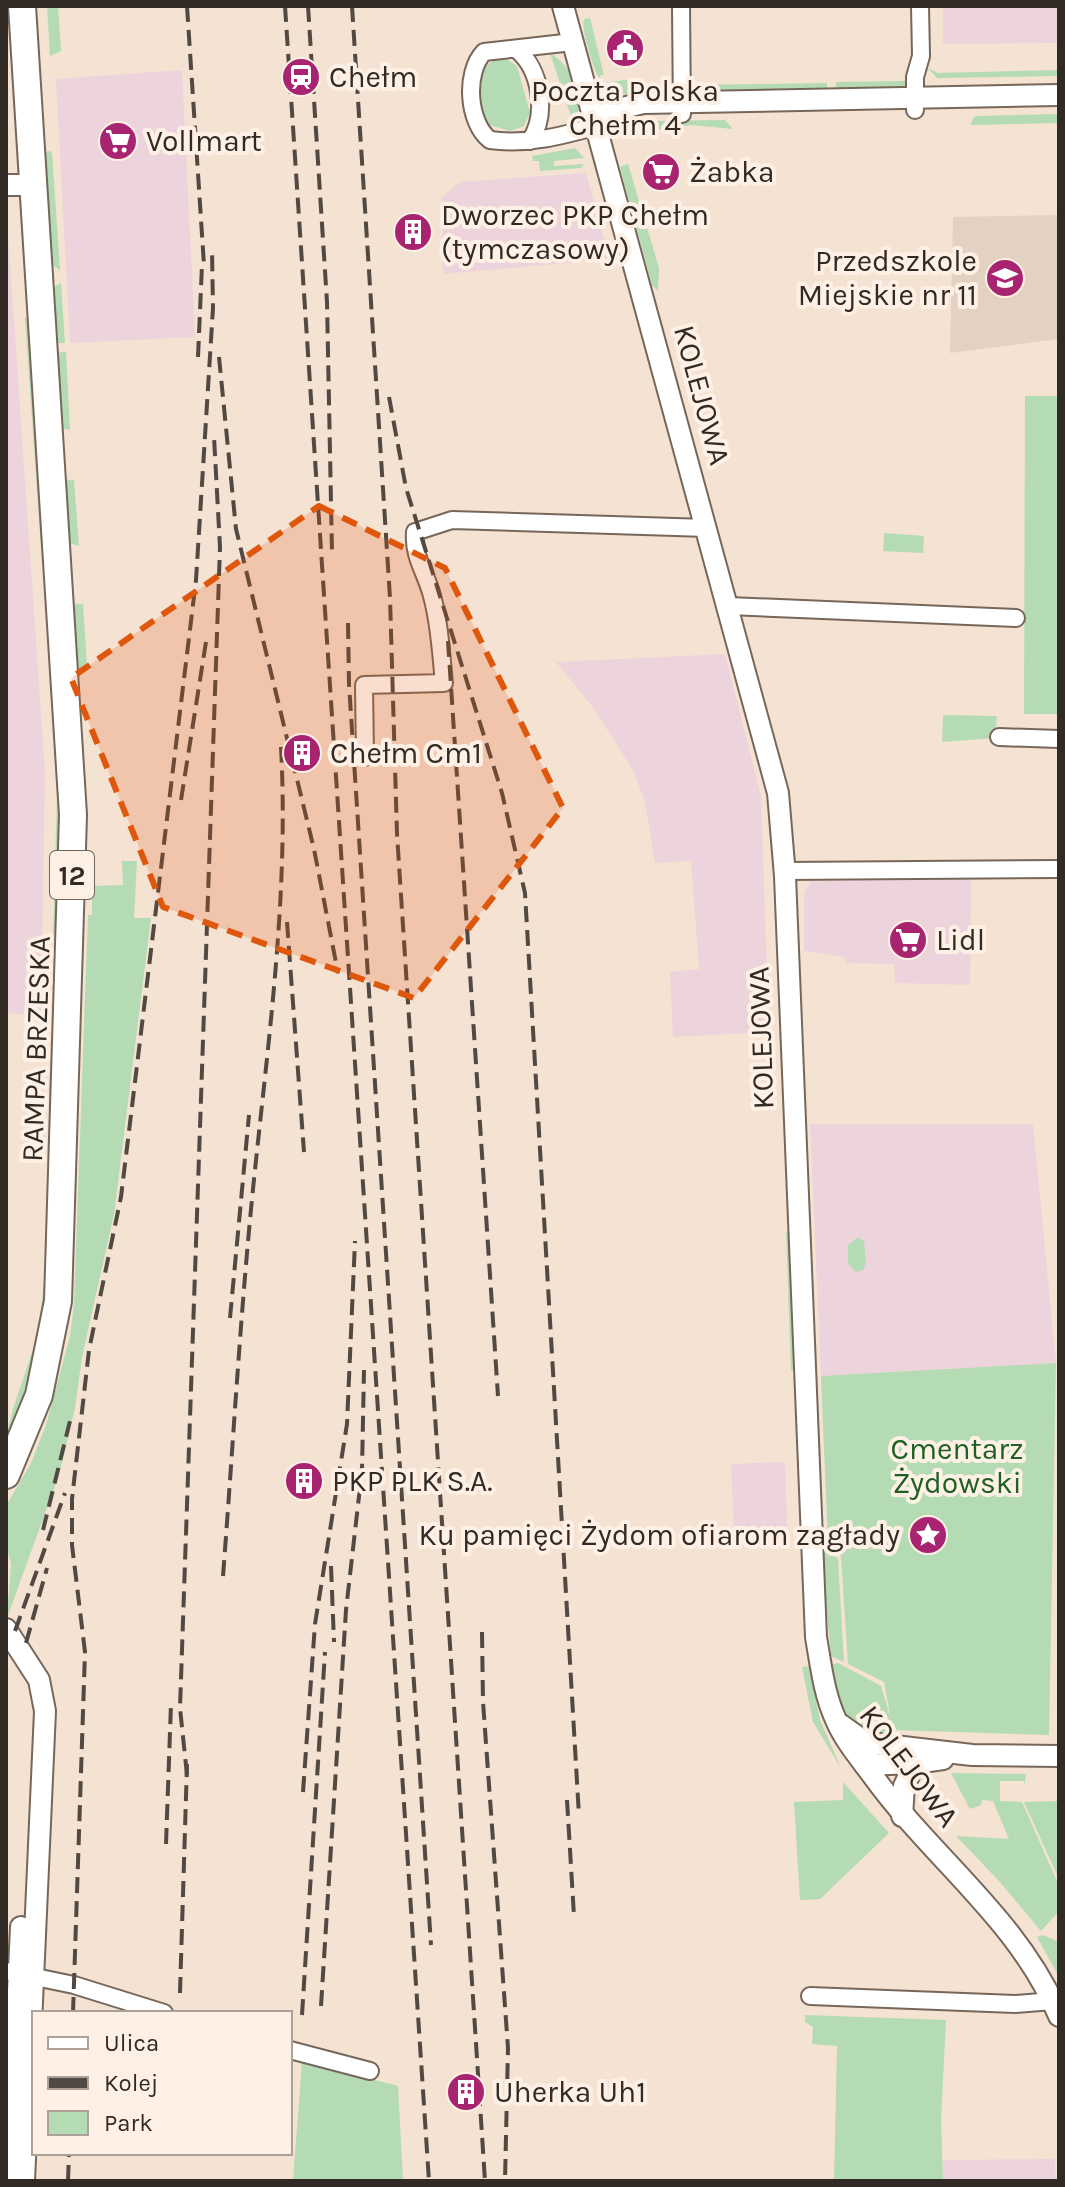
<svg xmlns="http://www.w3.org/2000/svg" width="1065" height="2187" viewBox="0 0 1065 2187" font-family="Karla,sans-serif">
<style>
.commercial{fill:#edd4dc}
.education{fill:#e3d2c1}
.green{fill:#b4dbb3}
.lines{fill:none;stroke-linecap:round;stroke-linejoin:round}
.minor-casing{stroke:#76675a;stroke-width:20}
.tertiary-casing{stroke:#76675a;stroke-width:24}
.trunk-casing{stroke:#76675a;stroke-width:30}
.minor{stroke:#fff;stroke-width:16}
.tertiary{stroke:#fff;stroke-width:20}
.trunk{stroke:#fff;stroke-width:26}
.rail{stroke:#524942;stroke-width:4;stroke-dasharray:16 8;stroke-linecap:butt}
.marked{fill:#df570d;fill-opacity:0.2;stroke:#df570d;stroke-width:6;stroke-dasharray:16 10;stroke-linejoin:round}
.labels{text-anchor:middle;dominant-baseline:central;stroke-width:8;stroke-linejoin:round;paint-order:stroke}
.shield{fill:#fef0e4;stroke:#6e655e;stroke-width:2}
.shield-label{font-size:28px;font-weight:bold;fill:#312a25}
.poi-label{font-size:30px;fill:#312a25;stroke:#fef0e4;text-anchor:start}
.street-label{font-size:30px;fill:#312a25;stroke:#fef0e4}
.park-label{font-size:30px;fill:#1e6023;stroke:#fef0e4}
</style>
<rect width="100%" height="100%" fill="#f4e2d3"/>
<g class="commercial">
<path d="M943,6H1059V43L943,44Z"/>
<path d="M182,70L195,337L70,343L56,79Z"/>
<path d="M586,173L610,259L443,274L442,197L460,182Z"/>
<path d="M6,204L45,772L41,1016L6,1013Z"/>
<path d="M725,654L761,796L769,1032L673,1037L670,972L699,969L691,861L655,863L645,802L634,772L594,709L556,662Z"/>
<path d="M971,878L970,985L895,983L894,964L845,963V957L804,951V892L812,881Z"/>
<path d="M810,1124H1033L1056,1363L821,1376Z"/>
<path d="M785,1462L787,1527L734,1530L731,1464Z"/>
<path d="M1055,2159L1056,2181H943V2160Z"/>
</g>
<path class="education" d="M1059,215V339L950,353L953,217Z"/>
<g class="green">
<path d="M47,6H58L61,51L50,56Z"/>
<path d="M590,18L604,75H600L602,83L633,79L638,84L639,95C605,96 597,81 589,51C586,40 582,30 584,19Z"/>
<path d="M550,53C572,66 589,100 573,122Z"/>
<path d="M503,57L517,66L530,113L524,126L510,131L490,125L479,104L483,69L496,58Z"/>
<path d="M928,68L938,73L1059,70V76L937,78Z"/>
<path d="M909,78L905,90L836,92V82L904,81Z"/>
<path d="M827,83V92L692,93L690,85Z"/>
<path d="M1059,114V123L970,125L975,116Z"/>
<path d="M725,120L733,129L691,125L655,130V121Z"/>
<path d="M575,148L584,158L554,161V166L584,164L581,168L540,171L539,161H533L532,156Z"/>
<path d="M50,151L52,153L60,270L51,264L43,152Z"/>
<path d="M628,164L659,268L658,291L652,285L620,167Z"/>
<path d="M61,283L65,343H59L55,338L54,287Z"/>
<path d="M25,317L30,321L45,545L41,548Z"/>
<path d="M60,352H66L70,430L61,428L57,355Z"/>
<path d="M1025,396H1059V714H1024Z"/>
<path d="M68,480H74L79,546L69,543L65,484Z"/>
<path d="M884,533L924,536L923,553L883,551Z"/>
<path d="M76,604H83L87,666L78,679L73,607Z"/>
<path d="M943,715L997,716L995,738L942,742Z"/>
<path d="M57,795L61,801L59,941H53Z"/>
<path d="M122,861H137L134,918H151L114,1214L82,1357L75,1408L59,1475L7,1618L11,1564L6,1545V1506L31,1463L46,1425L70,1336L74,1304L88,915H92V886L123,885Z"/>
<path d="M50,1066L54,1069L44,1352L6,1452C6,1408 34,1364 40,1317C51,1234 48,1149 50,1066Z"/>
<path d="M786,1231L790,1236L796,1368L791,1371Z"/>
<path d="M858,1237L864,1241L866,1263L863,1270L856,1272L848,1264V1245Z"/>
<path d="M1056,1363L1049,1735L893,1730V1740H881L850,1724L844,1715L831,1665L838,1663L881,1686L891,1719L884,1682L848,1664L841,1557L828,1545L821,1376Z"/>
<path d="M816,1496H822L823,1546L838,1559L844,1662L831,1656Z"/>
<path d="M809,1666L820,1720L841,1768L813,1722L802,1667Z"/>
<path d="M951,1773L1026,1774L1024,1787V1781H1000V1801L1022,1802L1059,1886V1911L1041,1931L999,1881L956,1836L1009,1839L993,1801L982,1800L981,1805L970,1809Z"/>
<path d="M843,1782L889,1833L820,1899L800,1900L794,1802L843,1800Z"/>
<path d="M1059,1801V1879L1024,1802Z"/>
<path d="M1043,1935L1059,1942V1977L1037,1937Z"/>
<path d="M805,2015L946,2020L941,2119L943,2181H834L837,2046L812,2044L813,2027L805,2022Z"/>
<path d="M302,2061L398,2086L403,2181H293Z"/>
</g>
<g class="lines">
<g class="minor-casing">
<g id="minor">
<path d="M681,6L682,114"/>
<path d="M573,42L484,52C464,73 468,123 490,140C527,145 562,136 597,126"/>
<path d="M516,49C541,69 548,114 530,141"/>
<path d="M915,110V77L921,56L920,6"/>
<path d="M729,606L1016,618"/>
<path d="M999,737L1059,739"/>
<path d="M365,757L364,685L444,683C441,654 440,625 432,596C426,572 413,558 415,532L452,520L707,528"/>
<path d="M784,871L1059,869"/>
<path d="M6,1971L74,1985L164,2013"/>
<path d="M810,1996L1015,2004L1053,2001"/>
<path d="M290,2050L370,2071"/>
</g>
</g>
<g class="tertiary-casing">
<g id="tertiary">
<path d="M563,6L778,793L785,876L816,1637C821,1666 824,1694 836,1720C845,1741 860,1758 873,1776C933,1859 1019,1920 1059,2016"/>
<path d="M594,115L643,103L1059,95"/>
<path d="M6,185H34"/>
<path d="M6,1629L39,1680L45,1711L24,2181"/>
<path d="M841,1725L862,1740L877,1744L972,1755L1059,1756"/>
<path d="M869,1759L865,1765L915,1763"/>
<path d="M902,1816L904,1786L915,1763L943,1759"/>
<path d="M9,2181L21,1927"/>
</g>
</g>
<g class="trunk-casing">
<path id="trunk" d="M6,1475L39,1395L58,1301L73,815L22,6"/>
</g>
<use href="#minor" class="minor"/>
<use href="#tertiary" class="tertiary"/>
<use href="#trunk" class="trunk"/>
<g class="rail">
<path d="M187,6L204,265"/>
<path d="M285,6L429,2181"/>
<path d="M308,6L327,302L332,553"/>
<path d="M352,6L390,598L397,834L485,2181"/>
<path d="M198,357L202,265"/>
<path d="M219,357L236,529L314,849L338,973"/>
<path d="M389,397L406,488L502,793L525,893L579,1816"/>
<path d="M348,623L349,684L431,1945"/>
<path d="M448,641L498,1396"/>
<path d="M181,800L206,642"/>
<path d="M287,922L304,1152"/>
<path d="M230,1318L249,1115"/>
<path d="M43,1530L70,1421"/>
<path d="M331,1566L334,1642"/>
<path d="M223,1576C233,1447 240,1318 253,1189C268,1042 289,895 281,747"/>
<path d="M15,1631L65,1493"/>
<path d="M482,1632L483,1702L508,2048L505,2181"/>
<path d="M26,1643L47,1568"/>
<path d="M187,1775L180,1708L220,547L214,437"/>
<path d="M303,1792L315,1624L347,1424L355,1241"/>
<path d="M567,1800L574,1916"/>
<path d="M166,1844L171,1704"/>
<path d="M180,1993L187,1764"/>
<path d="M321,2006L346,1610L362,1470L364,1370"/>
<path d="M73,2013L85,1652L72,1545V1499L89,1350L121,1197L196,580L213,308L212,250"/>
<path d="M302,2015L325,1652"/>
<path d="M68,2181L69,2153"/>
</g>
</g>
<path class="marked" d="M319,506L445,568L563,808L414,998L163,907L71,678Z"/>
<defs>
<g id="civic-disc" transform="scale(2)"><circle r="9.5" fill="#a82470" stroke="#fef0e4"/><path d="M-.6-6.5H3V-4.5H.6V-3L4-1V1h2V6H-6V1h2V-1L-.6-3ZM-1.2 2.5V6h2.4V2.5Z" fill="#fff"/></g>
<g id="station-disc" transform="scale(2)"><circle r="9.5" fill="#a82470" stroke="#fef0e4"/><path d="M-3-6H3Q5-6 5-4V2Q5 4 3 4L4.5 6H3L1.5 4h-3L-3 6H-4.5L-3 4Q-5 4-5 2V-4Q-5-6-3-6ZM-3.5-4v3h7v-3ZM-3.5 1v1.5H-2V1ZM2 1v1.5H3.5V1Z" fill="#fff"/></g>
<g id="supermarket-disc" transform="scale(2)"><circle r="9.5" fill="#a82470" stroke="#fef0e4"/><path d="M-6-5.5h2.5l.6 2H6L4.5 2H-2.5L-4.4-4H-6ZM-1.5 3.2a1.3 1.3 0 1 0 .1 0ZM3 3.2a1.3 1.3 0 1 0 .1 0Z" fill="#fff"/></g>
<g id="building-disc" transform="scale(2)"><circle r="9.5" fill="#a82470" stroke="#fef0e4"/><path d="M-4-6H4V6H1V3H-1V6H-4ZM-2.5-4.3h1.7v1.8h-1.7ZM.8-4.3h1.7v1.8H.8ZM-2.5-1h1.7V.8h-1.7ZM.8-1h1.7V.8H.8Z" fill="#fff"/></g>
<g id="school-disc" transform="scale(2)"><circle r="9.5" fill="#a82470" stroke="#fef0e4"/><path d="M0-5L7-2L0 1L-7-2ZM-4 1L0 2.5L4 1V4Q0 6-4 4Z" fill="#fff"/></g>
<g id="sight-disc" transform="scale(2)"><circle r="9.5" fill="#a82470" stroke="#fef0e4"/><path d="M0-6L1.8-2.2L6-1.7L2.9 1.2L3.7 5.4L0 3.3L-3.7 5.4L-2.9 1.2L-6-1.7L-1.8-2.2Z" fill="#fff"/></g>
</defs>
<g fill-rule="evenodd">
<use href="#civic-disc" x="625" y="48"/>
<use href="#station-disc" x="301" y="77"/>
<use href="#supermarket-disc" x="118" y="141"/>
<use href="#supermarket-disc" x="661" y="172"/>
<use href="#building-disc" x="413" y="232"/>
<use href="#school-disc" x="1005" y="278"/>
<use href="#building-disc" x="302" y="753"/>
<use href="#supermarket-disc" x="908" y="940"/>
<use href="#building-disc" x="304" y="1481"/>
<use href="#sight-disc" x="928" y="1535"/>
<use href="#building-disc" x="466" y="2092"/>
</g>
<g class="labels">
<rect class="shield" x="50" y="851" width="44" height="48" rx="6"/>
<g class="shield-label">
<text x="72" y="875">12</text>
</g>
<g class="poi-label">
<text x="329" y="77">Chełm</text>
<text x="625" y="91" text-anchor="middle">Poczta Polska<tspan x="625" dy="34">Chełm 4</tspan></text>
<text x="146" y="141">Vollmart</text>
<text x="689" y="172">Żabka</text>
<text x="441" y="215">Dworzec PKP Chełm<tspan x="441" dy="34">(tymczasowy)</tspan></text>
<text x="977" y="261" text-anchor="end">Przedszkole<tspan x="977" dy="34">Miejskie nr 11</tspan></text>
<text x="330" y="753">Chełm Cm1</text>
<text x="936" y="940">Lidl</text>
<text x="332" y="1481">PKP PLK S.A.</text>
<text x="900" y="1535" text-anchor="end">Ku pamięci Żydom ofiarom zagłady</text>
<text x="494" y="2092">Uherka Uh1</text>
</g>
<g class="street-label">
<text transform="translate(702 395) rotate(75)">KOLEJOWA</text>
<text transform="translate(761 1038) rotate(-92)">KOLEJOWA</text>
<text transform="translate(36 1049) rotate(-88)">RAMPA BRZESKA</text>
<text transform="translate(909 1766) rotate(53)">KOLEJOWA</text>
</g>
<g class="park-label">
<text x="957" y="1449">Cmentarz<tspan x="957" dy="34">Żydowski</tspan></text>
</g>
</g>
<rect width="1065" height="2187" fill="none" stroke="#312a25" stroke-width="16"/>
<rect x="32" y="2011" width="260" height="144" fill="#fef0e4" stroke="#aca198" stroke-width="2"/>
<rect x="48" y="2037" width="40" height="12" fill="#ffffff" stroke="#aca198" stroke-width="2"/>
<text x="104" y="2051" font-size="24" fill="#312a25">Ulica</text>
<rect x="48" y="2077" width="40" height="12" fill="#524942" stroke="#aca198" stroke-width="2"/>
<text x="104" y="2091" font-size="24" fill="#312a25">Kolej</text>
<rect x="48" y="2111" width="40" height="24" fill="#b4dbb3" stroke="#aca198" stroke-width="2"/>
<text x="104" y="2131" font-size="24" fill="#312a25">Park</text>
</svg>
